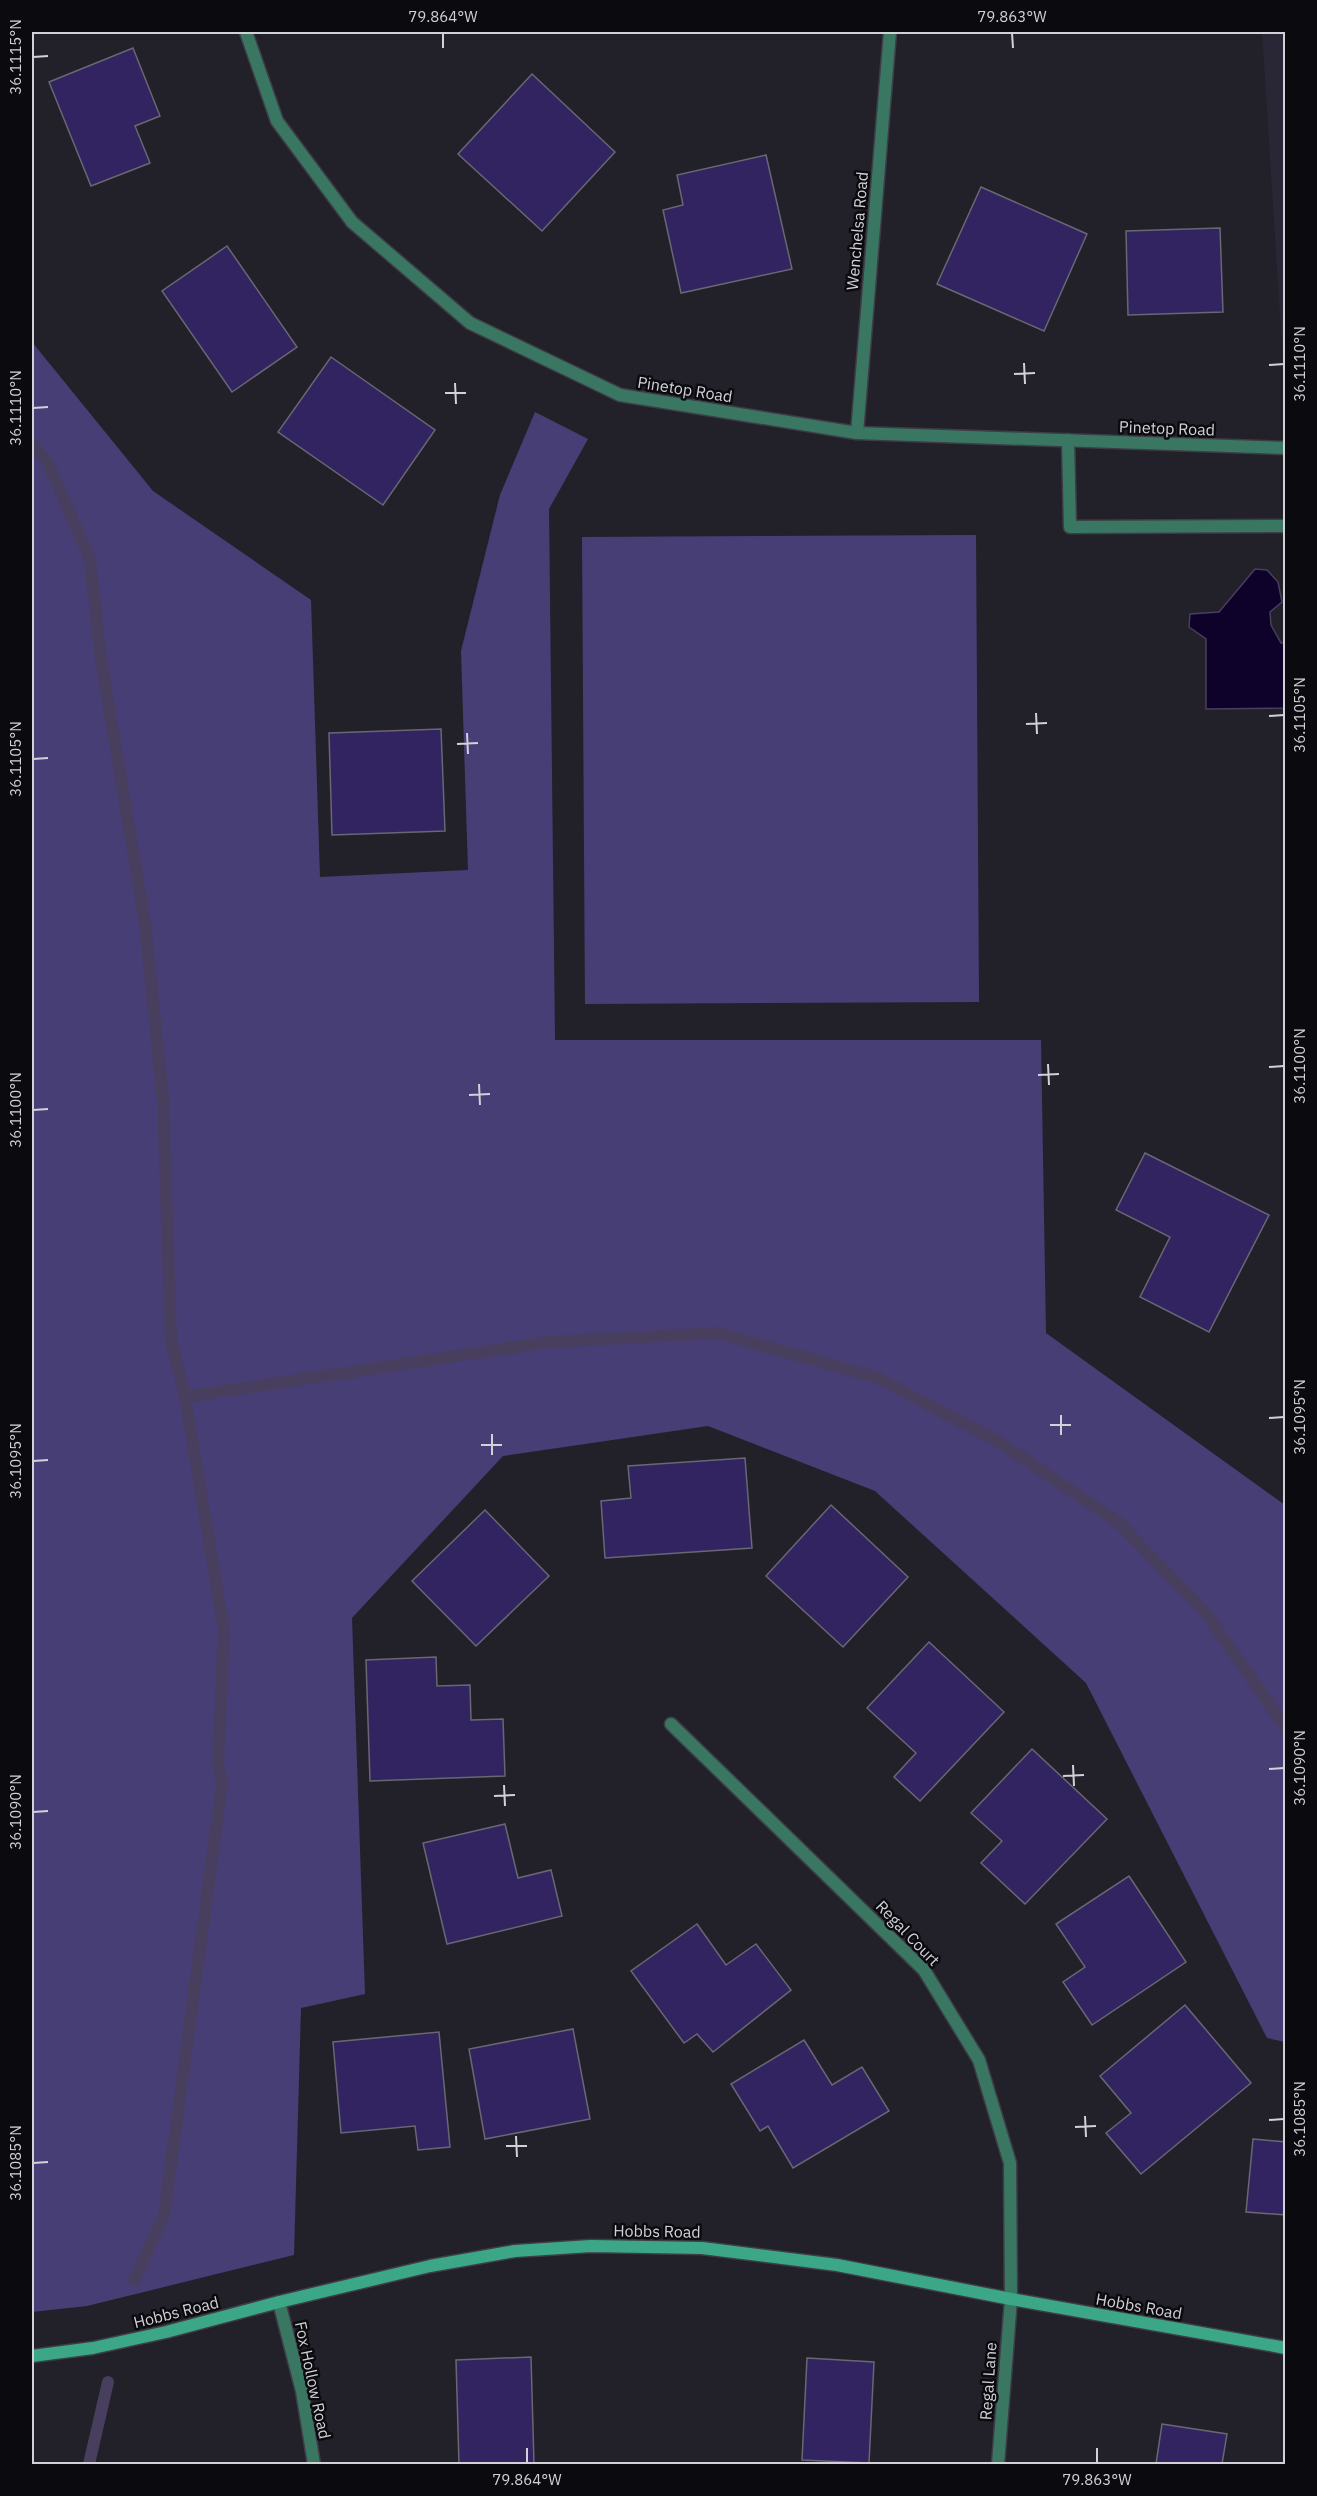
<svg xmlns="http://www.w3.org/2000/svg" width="1317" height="2496" viewBox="0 0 1317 2496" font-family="'IBM Plex Sans',sans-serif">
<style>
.built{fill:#292736}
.green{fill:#483e76}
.water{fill:#0e012a;stroke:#483f5e;stroke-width:1.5}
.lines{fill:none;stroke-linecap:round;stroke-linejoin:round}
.stream{stroke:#483f5e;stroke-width:12}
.building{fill:#322460;stroke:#686773;stroke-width:1.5}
.lane-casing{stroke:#3e3d46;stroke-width:15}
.street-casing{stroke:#3e3d46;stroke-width:15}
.secondary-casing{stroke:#3e3d46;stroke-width:15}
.lane{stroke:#397762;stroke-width:12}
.street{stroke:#397762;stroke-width:12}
.secondary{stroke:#3ba786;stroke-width:12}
.ticks{fill:none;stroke:#d1d1d7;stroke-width:2}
.labels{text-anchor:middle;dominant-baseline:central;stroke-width:5;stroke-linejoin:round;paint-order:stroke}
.street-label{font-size:16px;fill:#d1d1d7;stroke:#0b0b0f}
.neatline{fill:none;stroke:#d1d1d7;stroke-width:2}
.ticks-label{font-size:15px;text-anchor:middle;fill:#d1d1d7}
</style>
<rect width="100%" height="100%" fill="#22212a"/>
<path class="built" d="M1262,32H1285V376H1284Z"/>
<g class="green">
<path d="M32,342L153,491L311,600L320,877L468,870L461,651L500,495L535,412L588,439L549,509L555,1040H1041L1046,1333L1285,1505V2042L1267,2038L1086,1683L875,1491L708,1426L503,1456L352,1618L365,1994L301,2008L294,2255L87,2306L32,2312Z"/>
<path d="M976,535L979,1002L585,1004L582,537Z"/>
</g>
<path class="water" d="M1255,569L1267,570L1278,582L1282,602L1270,612L1271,625L1281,643H1285V708L1206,709V639L1189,627L1190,614L1219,612Z"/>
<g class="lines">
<g class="stream">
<path d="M32,444L48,463L90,559L101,659L145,923L163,1100L171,1339L185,1397L224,1630L218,1762L222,1785L164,2215L134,2280"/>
<path d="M185,1397L549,1342L718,1333L878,1378L997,1441L1118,1522L1205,1612L1286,1728"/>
<path d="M89,2464L108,2382"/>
</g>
</g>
<g class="building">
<path d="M133,48L160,116L135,126L150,163L91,186L49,82Z"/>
<path d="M532,74L615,152L542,231L458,154Z"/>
<path d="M766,155L792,269L681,293L663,210L683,205L677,175Z"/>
<path d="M981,187L1087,234L1044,331L937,284Z"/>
<path d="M1220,228L1223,312L1128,315L1126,231Z"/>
<path d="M227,246L297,347L232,392L162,291Z"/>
<path d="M331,357L435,430L383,505L278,432Z"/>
<path d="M441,729L445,831L332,835L329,733Z"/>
<path d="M1145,1153L1269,1215L1209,1332L1140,1297L1170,1237L1116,1210Z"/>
<path d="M745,1458L752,1548L605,1558L601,1501L631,1498L628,1466Z"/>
<path d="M831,1505L908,1577L843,1647L766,1576Z"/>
<path d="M485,1510L549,1576L476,1646L412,1581Z"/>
<path d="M929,1642L1004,1712L920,1801L894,1777L916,1753L867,1708Z"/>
<path d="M436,1657L437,1686L470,1685L471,1720L503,1719L505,1776L370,1781L366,1660Z"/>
<path d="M1032,1749L1107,1819L1025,1904L981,1863L1002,1841L971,1813Z"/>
<path d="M505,1824L518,1878L551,1870L562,1916L447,1944L423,1843Z"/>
<path d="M1129,1876L1186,1962L1092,2025L1063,1982L1085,1967L1056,1924Z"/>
<path d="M697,1924L726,1965L756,1944L791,1990L713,2052L697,2034L684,2043L631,1971Z"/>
<path d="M1185,2005L1251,2083L1141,2174L1106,2133L1131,2113L1100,2076Z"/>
<path d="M573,2029L590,2119L485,2139L469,2049Z"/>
<path d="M439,2032L450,2147L418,2150L415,2126L341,2133L333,2042Z"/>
<path d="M804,2040L832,2085L862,2067L889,2111L793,2168L768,2126L760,2131L731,2084Z"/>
<path d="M1253,2139L1286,2142V2215L1246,2212Z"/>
<path d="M531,2357L534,2464H459L456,2360Z"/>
<path d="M807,2358L874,2362L869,2463L802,2460Z"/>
<path d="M1162,2424L1227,2434L1222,2464H1156Z"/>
</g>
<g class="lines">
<g class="lane-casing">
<path id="lane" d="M1068,440L1070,527L1286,526"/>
</g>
<g class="street-casing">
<g id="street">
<path d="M246,32L277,121L352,222L470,323L620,395L857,433L1286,448"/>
<path d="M857,433L890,32"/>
<path d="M671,1724L924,1970L979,2060L1010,2163L1011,2299L998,2464"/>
<path d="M279,2302L302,2391L314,2464"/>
</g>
</g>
<g class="secondary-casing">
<path id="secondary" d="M32,2356L93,2348L166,2332L279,2302L430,2266L515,2251L591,2246L702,2248L837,2265L1011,2299L1286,2348"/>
</g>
<use href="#lane" class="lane"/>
<use href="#street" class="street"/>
<use href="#secondary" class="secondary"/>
</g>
<path class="ticks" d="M443,33V48M1012,33L1013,48M33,57L48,56M1024,363L1025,384M1269,365L1284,364M1014,374L1035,373M455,383L456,404M445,393H466M33,408L48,407M1036,713L1037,734M1269,716L1284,715M1026,724L1047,723M467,733L468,754M457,744L478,743M33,759L48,758M1048,1064L1049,1085M1269,1067L1284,1066M1038,1075L1059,1074M479,1084L480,1105M469,1095L490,1094M33,1110L48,1109M1061,1415V1435M1269,1418L1284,1417M1050,1425H1071M492,1434V1455M481,1445H502M33,1461L48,1460M1073,1765L1074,1786M1269,1769L1284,1768M1063,1776L1084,1775M504,1785L505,1806M494,1796L515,1795M33,1812L48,1811M1085,2116L1086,2137M1269,2120L1284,2119M1075,2127L1096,2126M516,2136L517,2157M506,2146H527M33,2163L48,2162M527,2448V2463M1097,2448V2463"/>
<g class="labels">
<g class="street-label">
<text transform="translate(857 231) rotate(-85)">Wenchelsa Road</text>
<text transform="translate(685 389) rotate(9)">Pinetop Road</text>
<text transform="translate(1167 428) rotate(2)">Pinetop Road</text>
<text transform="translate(908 1933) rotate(46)">Regal Court</text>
<text transform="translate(657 2231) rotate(1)">Hobbs Road</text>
<text transform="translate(1139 2306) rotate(10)">Hobbs Road</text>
<text transform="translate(176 2312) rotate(-14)">Hobbs Road</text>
<text transform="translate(313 2380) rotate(78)">Fox Hollow Road</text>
<text transform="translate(988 2381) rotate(-86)">Regal Lane</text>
</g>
</g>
<rect width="1317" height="2496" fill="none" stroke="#0b0b0f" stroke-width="66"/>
<rect x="33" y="33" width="1251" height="2430" class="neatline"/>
<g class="ticks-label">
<text x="443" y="22">79.864°W</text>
<text x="1012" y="22">79.863°W</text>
<text transform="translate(16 57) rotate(-90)" y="5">36.1115°N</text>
<text transform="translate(1300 364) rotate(-90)" y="5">36.1110°N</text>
<text transform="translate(16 408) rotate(-90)" y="5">36.1110°N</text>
<text transform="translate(1300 715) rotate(-90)" y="5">36.1105°N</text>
<text transform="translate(16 759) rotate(-90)" y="5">36.1105°N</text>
<text transform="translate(1300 1066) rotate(-90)" y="5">36.1100°N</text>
<text transform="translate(16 1110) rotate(-90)" y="5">36.1100°N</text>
<text transform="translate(1300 1417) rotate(-90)" y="5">36.1095°N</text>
<text transform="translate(16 1461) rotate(-90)" y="5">36.1095°N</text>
<text transform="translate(1300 1768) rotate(-90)" y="5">36.1090°N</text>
<text transform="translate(16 1812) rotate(-90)" y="5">36.1090°N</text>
<text transform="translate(1300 2119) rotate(-90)" y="5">36.1085°N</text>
<text transform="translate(16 2163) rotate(-90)" y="5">36.1085°N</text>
<text x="527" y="2485">79.864°W</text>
<text x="1097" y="2485">79.863°W</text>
</g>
</svg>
